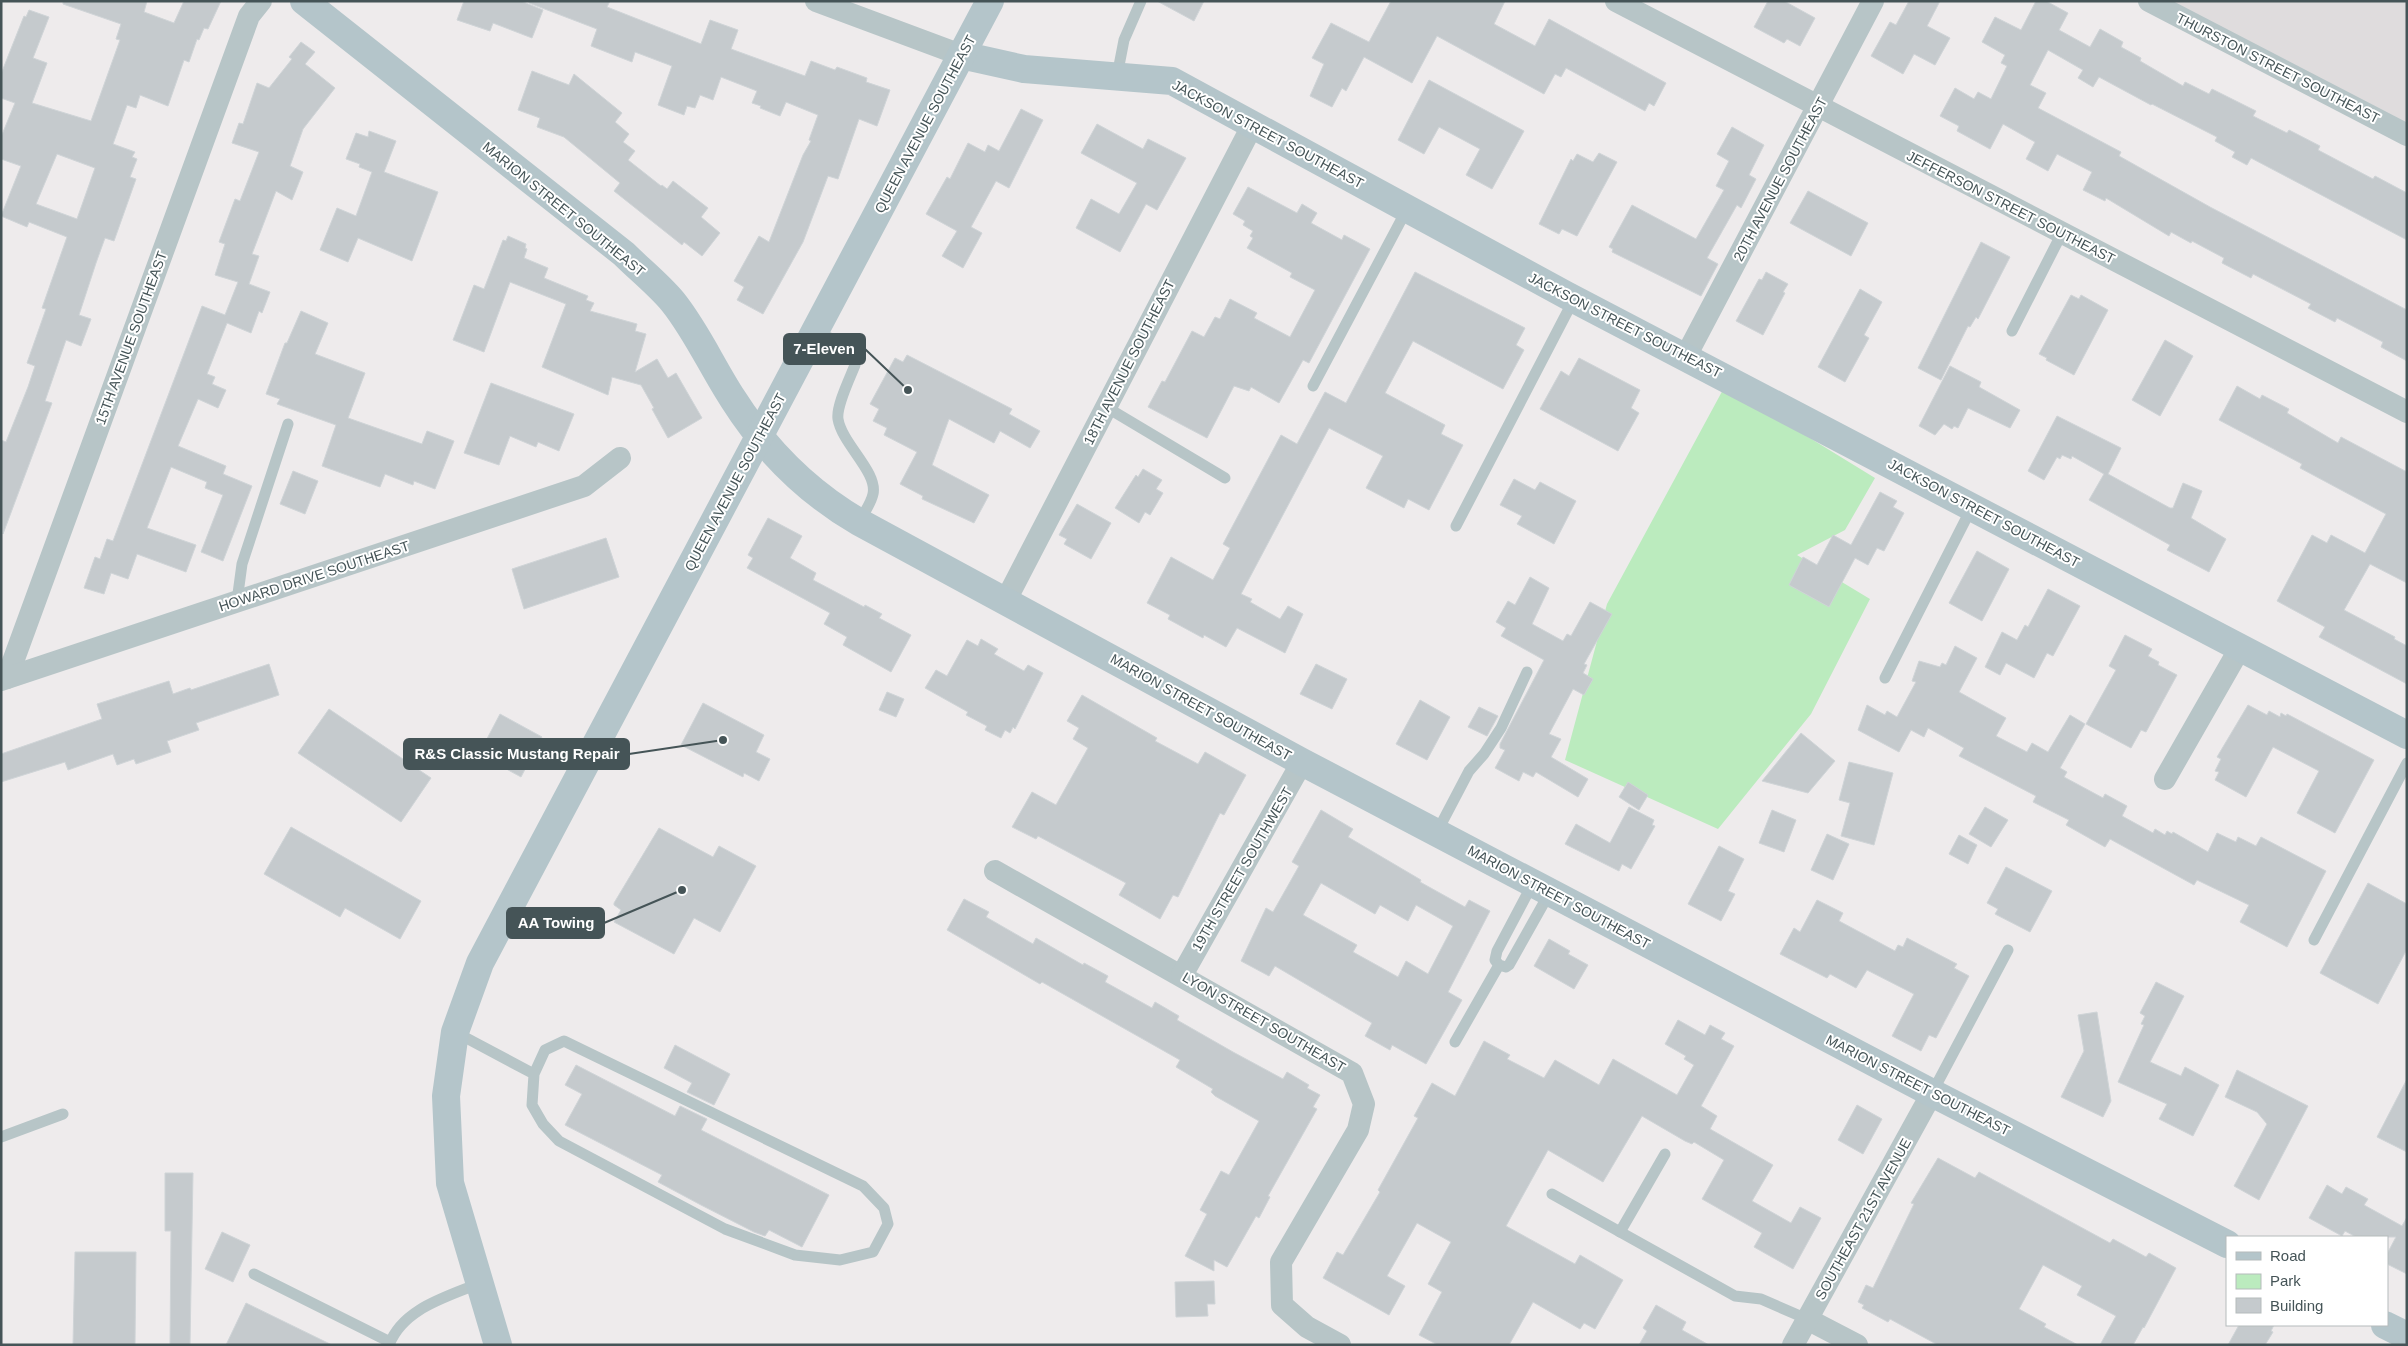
<svg xmlns="http://www.w3.org/2000/svg" width="2408" height="1346" viewBox="0 0 2408 1346" font-family="Arial,sans-serif">
<style>
.education{fill:#dfdcdd}
.green{fill:#bbebbe}
.building{fill:#c5cacd;stroke:#cfd4d7;fill-rule:evenodd}
.lines{fill:none;stroke-linecap:round;stroke-linejoin:round}
.lane{stroke:#b7c5c7;stroke-width:11}
.street{stroke:#b7c5c7;stroke-width:22}
.secondary{stroke:#b4c5ca;stroke-width:28}
.labels{text-anchor:middle;dominant-baseline:central;stroke-width:4;stroke-linejoin:round;paint-order:stroke}
.street-label{font-size:14px;fill:#455457;stroke:#fff}
.leader{fill:none;stroke:#455457;stroke-width:2}
.callout-dot{fill:#455457;stroke:#fff;stroke-width:2}
.callout{fill:#455457;stroke:#455457;stroke-width:2}
.callout-label{font-size:15px;text-anchor:middle;font-weight:bold;fill:#fff}
</style>
<rect width="100%" height="100%" fill="#eeebec"/>
<path class="education" d="M2149,1H2407V135Z"/>
<path class="green" d="M1725,386L1875,478L1845,530L1797,555L1870,599L1811,714L1718,829L1565,760L1607,604Z"/>
<g class="building">
<path d="M63,1H147L144,12L174,23L184,1H221L208,29L204,28L199,40L197,39L189,62L184,60L168,106L140,95L136,108L127,105L113,144L135,152L132,157L137,159L130,177L136,179L114,241L105,238L96,263L79,315L91,319L81,346L66,340L45,401L52,403L3,534L1,440L6,442L28,387L35,366L27,363L46,309L42,308L67,237L29,222L27,227L1,216L21,166L1,159V137L15,103L1,98V74L24,16L26,17L29,10L49,17L33,58L47,63L32,103L91,121L120,40L116,39L121,24L63,4ZM57,154L95,168L77,219L36,204Z"/>
<path d="M464,1H521L543,10L532,38L493,23L490,31L457,20Z"/>
<path d="M529,1H610L607,7L701,44L710,20L738,30L731,49L805,76L811,61L835,70L837,67L867,78L866,82L890,90L877,126L859,119L838,179L828,176L803,242L763,314L737,300L744,287L734,281L759,236L769,242L803,155L811,141L809,140L818,115L786,102L780,116L760,108L761,106L752,103L757,91L721,77L713,100L700,95L695,108L687,106L684,115L658,105L672,66L635,52L632,62L591,46L597,29L529,3Z"/>
<path d="M1157,1H1204L1194,21Z"/>
<path d="M1391,1H1505L1494,24L1535,46L1549,19L1666,83L1654,106L1649,103L1645,111L1566,68L1561,77L1555,74L1544,94L1437,36L1412,83L1364,57L1346,91L1342,88L1332,107L1310,96L1324,64L1312,58L1331,23L1369,42Z"/>
<path d="M1768,1H1784L1815,18L1800,46L1787,39L1784,43L1754,27Z"/>
<path d="M1909,1H1940L1927,26L1950,38L1935,65L1914,54L1903,74L1871,56L1890,22L1896,25Z"/>
<path d="M2036,1H2046L2068,13L2059,30L2090,47L2100,29L2123,42L2121,47L2141,58L2140,61L2183,86L2185,82L2209,94L2212,89L2256,111L2253,116L2287,133L2289,130L2320,146L2318,150L2373,179L2375,176L2407,193V240L2251,158L2247,165L2232,157L2235,152L2215,141L2217,137L2152,104L2151,105L2099,77L2093,87L2078,78L2083,70L2048,50L2030,85L2046,93L2038,108L2121,152L2119,156L2210,207L2407,310V361L2381,347L2383,342L2337,318L2335,322L2308,308L2311,304L2253,274L2251,278L2222,263L2224,258L2192,241L2191,243L2171,232L2169,236L2106,198L2105,201L2083,190L2092,172L2057,154L2048,171L2026,159L2035,142L2003,124L1990,149L1957,131L1959,126L1940,116L1955,88L1974,99L1978,92L1991,99L2007,66L2001,63L2005,55L1982,42L1995,17L2021,30Z"/>
<path d="M301,42L315,52L305,64L335,88L303,129L290,166L303,172L292,200L276,191L252,254L259,256L249,284L270,292L262,313L259,311L251,333L227,323L207,374L215,377L212,384L226,390L218,408L198,399L178,446L226,466L223,474L252,486L223,561L201,552L223,495L205,488L207,482L171,467L147,528L196,545L186,572L137,554L128,579L111,573L104,594L84,588L95,557L100,559L107,539L113,541L202,306L225,315L238,282L215,275L225,244L219,242L235,199L240,201L259,152L232,143L239,123L243,124L257,83L269,88L292,59L289,57Z"/>
<path d="M532,71L569,85L574,74L622,113L615,122L629,134L623,142L635,151L628,160L661,186L662,185L667,189L673,181L708,208L701,217L720,233L702,256L684,242L682,245L614,191L620,183L564,137L537,127L540,118L518,110Z"/>
<path d="M1429,80L1524,131L1492,189L1466,175L1480,149L1439,127L1424,154L1398,140Z"/>
<path d="M1021,109L1043,120L1009,188L996,181L971,227L982,233L963,268L942,256L957,231L926,214L947,177L950,179L968,143L985,152L988,145L999,151Z"/>
<path d="M1097,124L1143,149L1148,139L1186,158L1157,210L1146,204L1120,252L1076,228L1091,199L1119,214L1137,183L1081,153Z"/>
<path d="M1732,127L1764,145L1749,175L1756,179L1741,208L1737,205L1707,258L1718,264L1701,296L1612,252L1613,249L1609,247L1632,205L1696,239L1724,190L1716,186L1729,161L1717,154Z"/>
<path d="M369,131L396,141L384,172L438,192L412,261L358,238L348,262L320,250L337,208L356,216L372,172L359,167L360,164L346,159L356,133L368,137Z"/>
<path d="M1599,153L1617,162L1577,236L1562,229L1559,234L1539,224L1571,159L1573,161L1577,154L1593,162Z"/>
<path d="M1248,187L1297,213L1302,204L1317,213L1311,223L1342,240L1344,235L1370,249L1309,363L1303,360L1279,403L1251,387L1249,391L1234,386L1207,438L1148,407L1162,381L1165,382L1192,331L1204,337L1215,317L1220,319L1230,299L1257,313L1254,318L1290,337L1315,290L1290,277L1292,273L1247,248L1253,238L1250,236L1253,231L1243,225L1245,221L1233,214Z"/>
<path d="M1808,191L1868,223L1851,256L1790,223Z"/>
<path d="M508,236L526,244L525,248L527,249L524,258L548,268L544,278L588,296L586,300L594,303L590,311L637,324L635,331L646,334L635,372L657,359L668,378L676,373L702,418L668,438L652,409L654,408L641,385L612,377L608,395L542,367L566,304L510,282L484,352L453,340L474,285L484,289L503,240L506,241Z"/>
<path d="M1981,242L2010,257L1978,319L1976,317L1970,327L1968,326L1941,380L1918,368Z"/>
<path d="M1415,272L1525,328L1516,345L1524,350L1503,389L1413,341L1385,393L1445,425L1441,434L1463,445L1429,510L1408,499L1404,508L1366,488L1383,456L1329,428L1241,594L1252,599L1250,602L1280,619L1288,606L1303,614L1285,653L1237,628L1226,647L1204,635L1203,638L1168,619L1170,615L1147,603L1171,557L1213,580L1230,548L1223,544L1281,435L1297,444L1325,392L1346,403Z"/>
<path d="M1766,272L1788,284L1783,292L1785,293L1763,335L1736,321L1759,279L1762,280Z"/>
<path d="M1860,289L1882,302L1864,335L1869,338L1845,382L1818,367Z"/>
<path d="M2071,295L2079,299L2081,295L2108,310L2074,375L2046,360L2047,358L2039,354Z"/>
<path d="M301,311L328,323L315,354L365,373L348,418L422,444L427,431L454,441L435,489L414,481L413,485L385,474L380,487L322,466L336,425L277,404L280,399L266,394L285,343H287Z"/>
<path d="M2165,340L2193,356L2160,416L2132,400Z"/>
<path d="M907,355L1012,409L1009,414L1040,431L1030,448L1000,431L994,443L949,419L932,465L989,495L974,523L922,499L923,496L900,484L917,452L884,435L887,428L873,421L879,409L870,404L895,358L903,362Z"/>
<path d="M1579,358L1640,390L1631,408L1639,413L1618,451L1540,409L1561,371L1569,376Z"/>
<path d="M1950,366L1981,382L1979,387L2020,410L2010,428L1968,408L1958,428L1954,426L1952,429L1944,424L1935,435L1919,426Z"/>
<path d="M491,383L574,414L559,451L538,442L536,447L510,436L499,465L464,453Z"/>
<path d="M2237,386L2260,399L2262,395L2289,409L2287,413L2338,443L2341,437L2407,472V583L2370,564L2344,610L2395,637L2394,639L2407,646V684L2319,637L2325,627L2277,601L2312,535L2327,543L2331,535L2365,553L2386,514L2300,468L2302,464L2219,420Z"/>
<path d="M2057,416L2121,448L2108,474L2170,508H2173L2183,483L2202,491L2191,518L2226,539L2209,572L2167,550L2170,545L2089,500L2104,474L2072,456L2071,459L2062,455L2060,459L2057,457L2044,480L2028,471Z"/>
<path d="M1143,469L1162,480L1156,489L1163,493L1150,515L1145,512L1139,523L1115,508L1136,475L1138,477Z"/>
<path d="M293,471L318,481L305,514L280,504Z"/>
<path d="M1514,479L1535,490L1540,482L1576,501L1554,544L1517,524L1522,516L1500,505Z"/>
<path d="M1880,492L1897,501L1893,507L1904,513L1884,551L1877,548L1868,565L1855,558L1829,607L1789,585L1803,557L1817,565L1833,535L1851,545Z"/>
<path d="M1077,504L1111,523L1091,559L1064,544L1067,539L1059,535Z"/>
<path d="M768,518L802,536L790,558L816,573L813,580L864,607L865,605L882,614L879,618L911,635L891,672L843,645L847,637L824,624L830,613L747,568L753,558L748,555Z"/>
<path d="M606,538L619,577L524,609L512,569Z"/>
<path d="M1977,551L2009,569L1982,621L1949,603Z"/>
<path d="M1530,577L1549,588L1532,624L1563,641L1567,634L1571,636L1590,602L1612,614L1584,664L1587,665L1583,673L1593,679L1584,695L1573,689L1549,734L1561,739L1551,757L1588,779L1578,797L1536,772L1533,777L1523,772L1519,781L1495,768L1505,750L1500,748V744L1544,660L1501,636L1506,628L1496,622L1508,601L1515,605Z"/>
<path d="M2048,589L2080,606L2053,656L2047,653L2034,678L2006,663L2000,675L1985,667L2002,632L2017,640L2025,625L2028,627Z"/>
<path d="M2125,635L2152,649L2148,656L2159,662L2158,665L2177,675L2146,732L2141,730L2131,748L2086,724L2116,670L2109,666Z"/>
<path d="M981,639L998,649L994,654L1024,671L1028,665L1043,673L1015,729L1013,727L1010,733L1005,730L1001,738L985,730L987,726L966,715L968,712L925,688L936,670L947,676L967,640L978,646Z"/>
<path d="M1955,646L1977,658L1959,692L2006,718L1996,736L2027,752L2032,743L2048,752L2070,715L2085,724L2060,768L2067,772L2064,777L2103,798L2105,794L2127,806L2122,816L2153,833L2155,829L2165,835L2167,831L2172,834L2173,832L2208,852L2217,833L2236,842L2238,837L2256,846L2261,837L2326,871L2287,947L2240,922L2249,905L2197,880L2194,885L2110,839L2105,847L2066,825L2069,820L2033,802L2036,796L1959,756L1964,748L1928,728L1924,737L1911,730L1899,752L1858,730L1867,705L1885,715L1887,711L1897,717L1916,682L1912,681L1919,661L1940,667L1942,663L1946,665Z"/>
<path d="M269,664L279,695L196,723L199,730L167,741L171,752L136,764L134,759L117,765L113,754L68,770L65,762L1,782V754L102,719L97,704L169,681L173,694L190,688L191,690Z"/>
<path d="M1316,664L1347,679L1332,709L1300,694Z"/>
<path d="M887,692L904,699L896,717L879,710Z"/>
<path d="M1082,695L1157,738L1155,741L1198,764L1205,752L1246,775L1224,815L1220,813L1178,897L1173,895L1160,919L1119,895L1126,883L1038,836L1036,839L1012,827L1032,792L1056,805L1088,748L1073,739L1079,728L1067,721Z"/>
<path d="M1420,700L1450,717L1427,760L1396,744Z"/>
<path d="M703,703L764,735L756,752L770,759L759,781L744,773L743,777L681,745Z"/>
<path d="M2248,705L2267,715L2269,711L2280,717L2281,713L2286,716L2287,714L2374,760L2335,833L2297,813L2319,771L2273,747L2246,797L2215,780L2219,772L2215,771L2221,759L2217,757Z"/>
<path d="M1479,707L1498,716L1487,736L1468,727Z"/>
<path d="M329,709L431,778L401,822L298,753Z"/>
<path d="M500,714L542,737L540,740L549,745L541,761L532,756L521,777L479,754Z"/>
<path d="M1801,733L1835,761L1808,793L1762,781Z"/>
<path d="M1849,762L1893,773L1874,845L1841,836L1850,803L1839,800Z"/>
<path d="M1628,782L1648,795L1639,810L1619,797Z"/>
<path d="M1629,807L1654,820L1652,825L1655,826L1631,869L1622,864L1619,871L1565,844L1576,824L1610,843Z"/>
<path d="M1985,807L2008,820L1991,847L1969,834Z"/>
<path d="M1321,810L1353,829L1348,837L1421,880L1420,882L1465,907L1469,900L1490,911L1448,992L1462,1000L1426,1064L1392,1045L1390,1050L1365,1036L1372,1023L1275,966L1269,976L1241,961L1266,908L1273,912L1299,866L1292,862ZM1321,883L1375,914L1380,905L1408,921L1416,905L1453,926L1428,974L1406,961L1398,977L1353,952L1357,945L1303,915Z"/>
<path d="M1772,810L1796,820L1784,852L1759,843Z"/>
<path d="M291,827L421,901L400,939L345,908L340,917L264,874Z"/>
<path d="M659,828L713,857L719,846L756,866L720,932L694,918L674,954L614,922L621,910L614,905V903Z"/>
<path d="M1827,834L1849,844L1833,880L1811,870Z"/>
<path d="M1959,835L1977,845L1968,864L1949,854Z"/>
<path d="M1719,846L1744,859L1728,891L1735,894L1721,921L1688,904Z"/>
<path d="M2006,867L2052,891L2030,932L1995,914L1998,909L1987,903Z"/>
<path d="M2368,883L2407,904V949L2378,1004L2320,973Z"/>
<path d="M964,899L989,912L986,917L1033,944L1036,938L1083,965L1084,963L1108,976L1105,982L1152,1008L1155,1002L1179,1016L1177,1020L1233,1052L1283,1079L1287,1072L1309,1085L1307,1088L1320,1095L1313,1107L1317,1109L1268,1196L1270,1197L1259,1218L1256,1216L1227,1267L1214,1260V1271L1185,1256L1207,1214L1200,1210L1221,1171L1229,1175L1259,1121L1215,1096L1211,1092L1213,1089L1176,1067L1180,1060L1042,982L1040,984L947,930Z"/>
<path d="M1817,900L1843,913L1839,921L1895,951L1898,945L1903,947L1907,938L1957,964L1954,968L1969,976L1936,1038L1929,1035L1921,1051L1892,1036L1914,994L1867,970L1856,988L1830,974L1827,978L1780,954L1794,928L1800,932Z"/>
<path d="M1549,939L1570,951L1568,954L1588,965L1574,989L1534,966Z"/>
<path d="M2156,982L2184,996L2150,1062L2181,1076L2185,1067L2219,1085L2193,1136L2159,1119L2167,1104L2118,1082L2144,1025L2141,1024L2145,1016L2140,1013Z"/>
<path d="M2097,1012L2111,1101L2103,1117L2061,1097L2084,1051L2078,1015Z"/>
<path d="M1678,1020L1705,1035L1710,1025L1725,1033L1721,1039L1734,1046L1701,1106L1717,1116L1710,1129L1773,1165L1752,1201L1791,1223L1800,1207L1821,1218L1793,1269L1754,1247L1762,1233L1702,1199L1724,1160L1694,1142L1692,1144L1685,1141L1642,1116L1603,1182L1548,1150L1506,1226L1575,1264L1580,1255L1623,1280L1595,1329L1584,1323L1580,1329L1533,1302L1509,1345H1438L1419,1335L1442,1292L1428,1284L1451,1242L1417,1223L1387,1276L1405,1286L1389,1315L1323,1278L1337,1252L1343,1255L1380,1192L1378,1190L1418,1118L1414,1116L1432,1083L1455,1096L1484,1041L1510,1055L1507,1059L1544,1078L1555,1060L1599,1085L1613,1059L1677,1095L1694,1065L1684,1059L1686,1056L1665,1044Z"/>
<path d="M675,1045L730,1074L714,1105L687,1092L692,1083L664,1068Z"/>
<path d="M576,1065L675,1116L680,1106L707,1119L701,1130L829,1195L802,1247L769,1230L765,1236L754,1232L701,1205L658,1182L662,1175L565,1125L582,1094L565,1085Z"/>
<path d="M2237,1070L2308,1106L2259,1200L2234,1186L2267,1124L2257,1112L2225,1097Z"/>
<path d="M2407,1079V1152L2377,1137Z"/>
<path d="M1857,1105L1882,1119L1863,1154L1838,1140Z"/>
<path d="M1938,1158L1975,1178L1979,1172L2110,1243L2113,1239L2146,1257L2149,1253L2176,1268L2144,1328L2143,1327L2133,1345H2100L2116,1316L2077,1295L2082,1286L2043,1265L2019,1309L2046,1324L2044,1327L2078,1345H1938L1890,1319L1888,1322L1862,1308L1864,1305L1858,1302L1866,1285L1873,1288L1914,1204L1911,1203Z"/>
<path d="M165,1173H193L190,1345H170L171,1231H165Z"/>
<path d="M2327,1185L2342,1194L2346,1187L2368,1199L2364,1205L2402,1226L2407,1217V1274L2387,1264V1254L2396,1237H2356L2345,1231L2342,1236L2309,1218Z"/>
<path d="M222,1232L250,1245L233,1282L205,1269Z"/>
<path d="M75,1252H136L135,1345H73Z"/>
<path d="M1214,1281L1215,1304H1207L1208,1316L1176,1317L1175,1282Z"/>
<path d="M246,1303L332,1345H226Z"/>
<path d="M1656,1305L1686,1322L1682,1330L1709,1345H1639L1647,1331L1643,1328Z"/>
<path d="M2239,1325H2274L2271,1331L2273,1332L2265,1345H2228Z"/>
</g>
<g class="lines">
<g class="lane">
<path d="M1117,76L1124,40L1141,1"/>
<path d="M815,331C832,340 853,344 855,365C850,378 836,406 838,419C842,444 878,472 873,494C871,504 863,514 859,522"/>
<path d="M2012,331L2062,233"/>
<path d="M1313,386L1407,209"/>
<path d="M1106,407L1225,478"/>
<path d="M1456,526L1574,299"/>
<path d="M237,601L242,564L288,424"/>
<path d="M1885,678L1972,507"/>
<path d="M1437,832L1469,771L1484,754L1501,728L1527,672"/>
<path d="M1533,883L1497,951L1495,960L1499,965L1506,967L1509,965L1550,892"/>
<path d="M2314,940L2407,763"/>
<path d="M455,1032L534,1074L532,1105L543,1124L559,1141L725,1229L795,1255L840,1260L873,1252L888,1224L884,1208L863,1186L564,1041L545,1050L534,1074"/>
<path d="M1455,1042L1499,965"/>
<path d="M1932,1093L2008,950"/>
<path d="M1,1137L63,1114"/>
<path d="M1552,1194L1735,1296L1761,1299L1807,1319"/>
<path d="M1620,1232L1665,1154"/>
<path d="M254,1274L390,1342"/>
<path d="M389,1345C403,1308 447,1297 480,1283"/>
</g>
<g class="street">
<path d="M816,1L961,55"/>
<path d="M1616,1L2407,412"/>
<path d="M2149,1L2407,135"/>
<path d="M1686,356L1873,1"/>
<path d="M1006,600L1253,124"/>
<path d="M7,678L249,16L261,1"/>
<path d="M1,680L584,486L620,458"/>
<path d="M2165,779L2240,648"/>
<path d="M995,871L1352,1073L1364,1104L1358,1130L1281,1262L1282,1305L1307,1327L1340,1345"/>
<path d="M1182,975L1302,762"/>
<path d="M1807,1319L1857,1345"/>
<path d="M1793,1345L1932,1093"/>
</g>
<g class="secondary">
<path d="M304,1L624,254C640,270 659,285 673,302C697,332 712,367 733,399C766,451 806,491 859,522L1302,762L1932,1093L2227,1244"/>
<path d="M961,55L1024,69L1172,81L1566,295L2407,735"/>
<path d="M2385,1325L2407,1336"/>
<path d="M498,1345L450,1183L446,1096L455,1032L480,963L990,1"/>
</g>
</g>
<g class="labels">
<g class="street-label">
<text transform="translate(2278 68) rotate(27)">THURSTON STREET SOUTHEAST</text>
<text transform="translate(925 124) rotate(-62)">QUEEN AVENUE SOUTHEAST</text>
<text transform="translate(1268 134) rotate(28)">JACKSON STREET SOUTHEAST</text>
<text transform="translate(1780 179) rotate(-62)">20TH AVENUE SOUTHEAST</text>
<text transform="translate(2011 207) rotate(27)">JEFFERSON STREET SOUTHEAST</text>
<text transform="translate(564 209) rotate(39)">MARION STREET SOUTHEAST</text>
<text transform="translate(1625 325) rotate(27)">JACKSON STREET SOUTHEAST</text>
<text transform="translate(131 338) rotate(-70)">15TH AVENUE SOUTHEAST</text>
<text transform="translate(1129 362) rotate(-63)">18TH AVENUE SOUTHEAST</text>
<text transform="translate(735 482) rotate(-62)">QUEEN AVENUE SOUTHEAST</text>
<text transform="translate(1984 513) rotate(28)">JACKSON STREET SOUTHEAST</text>
<text transform="translate(314 576) rotate(-18)">HOWARD DRIVE SOUTHEAST</text>
<text transform="translate(1201 707) rotate(29)">MARION STREET SOUTHEAST</text>
<text transform="translate(1242 869) rotate(-60)">19TH STREET SOUTHWEST</text>
<text transform="translate(1559 897) rotate(28)">MARION STREET SOUTHEAST</text>
<text transform="translate(1264 1022) rotate(30)">LYON STREET SOUTHEAST</text>
<text transform="translate(1918 1085) rotate(27)">MARION STREET SOUTHEAST</text>
<text transform="translate(1863 1219) rotate(-61)">SOUTHEAST 21ST AVENUE</text>
</g>
</g>
<path class="leader" d="M908 390L865 349M723 740L629 754M682 890L604 923"/>
<g class="callout-dot">
<circle cx="908" cy="390" r="5"/>
<circle cx="723" cy="740" r="5"/>
<circle cx="682" cy="890" r="5"/>
</g>
<g class="callout">
<rect x="784" y="334" width="81" height="30" rx="5"/>
<rect x="404" y="739" width="225" height="30" rx="5"/>
<rect x="507" y="908" width="97" height="30" rx="5"/>
</g>
<g class="callout-label">
<text x="824" y="354">7-Eleven</text>
<text x="517" y="759">R&amp;S Classic Mustang Repair</text>
<text x="556" y="928">AA Towing</text>
</g>
<rect width="2408" height="1346" fill="none" stroke="#455457" stroke-width="5"/>
<rect x="2226" y="1236" width="162" height="90" fill="#ffffff" stroke="#b5bbbc"/>
<rect x="2236" y="1252" width="25" height="8" fill="#b4c5ca" stroke="#b5bbbc"/>
<text x="2270" y="1261" font-size="15" fill="#455457">Road</text>
<rect x="2236" y="1274" width="25" height="15" fill="#bbebbe" stroke="#b5bbbc"/>
<text x="2270" y="1286" font-size="15" fill="#455457">Park</text>
<rect x="2236" y="1298" width="25" height="15" fill="#c5cacd" stroke="#b5bbbc"/>
<text x="2270" y="1311" font-size="15" fill="#455457">Building</text>
</svg>
